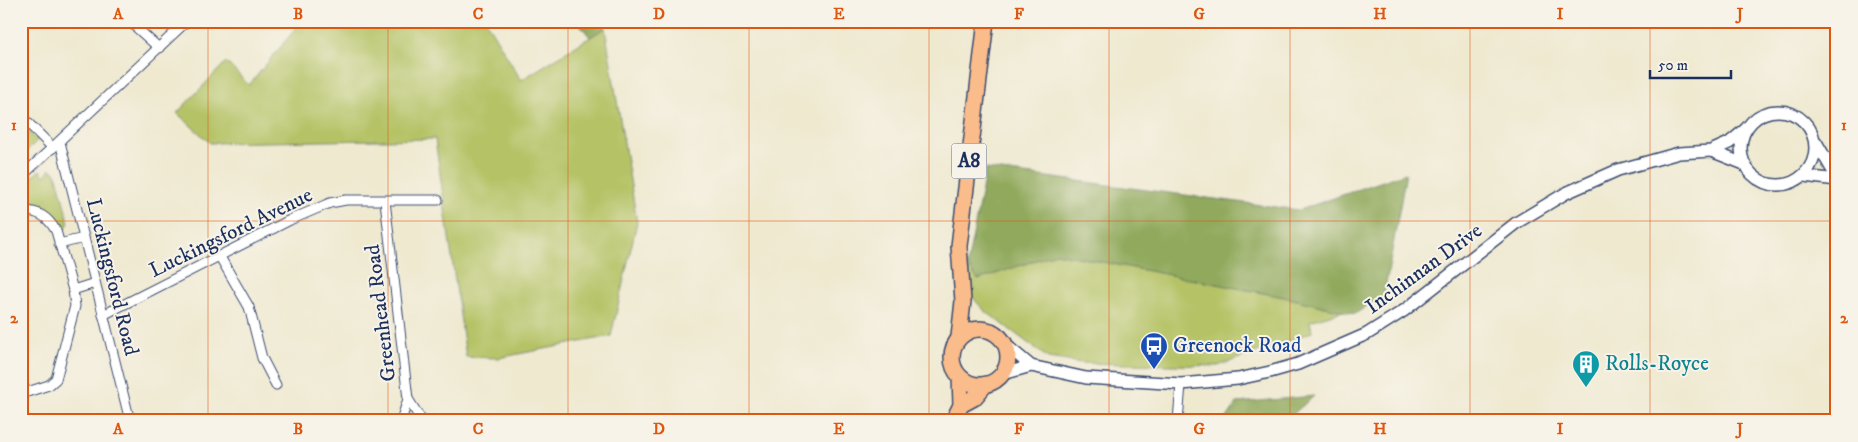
<svg xmlns="http://www.w3.org/2000/svg" width="1858" height="442" viewBox="0 0 1858 442" font-family="'IM FELL DW Pica',serif">
<style>
.green{fill:#b5c366;stroke:#687962}
.forest{fill:#90a95b;stroke:#566c5c}
.lines{fill:none;stroke-linecap:round;stroke-linejoin:round}
.minor-casing{stroke:#3b4b6f;stroke-width:11}
.tertiary-casing{stroke:#3b4b6f;stroke-width:14}
.primary-casing{stroke:#3b4b6f;stroke-width:18}
.minor{stroke:#fff;stroke-width:9}
.tertiary{stroke:#fff;stroke-width:11}
.primary{stroke:#f9bc8a;stroke-width:15}
.grid{fill:none;stroke:#de5710;stroke-width:1;stroke-opacity:0.55}
.labels{text-anchor:middle;dominant-baseline:central;stroke-width:4;stroke-linejoin:round;paint-order:stroke}
.shield{fill:#f7f3e8;stroke:#5d6a87;stroke-width:1}
.shield-label{font-size:20px;font-weight:bold;fill:#1b2f5e}
.street-label{font-size:21px;fill:#1b2f5e;stroke:#f7f3e8}
.transit-label{font-size:21px;fill:#164399;stroke:#f7f3e8;text-anchor:start}
.culture-label{font-size:21px;fill:#0d838f;stroke:#f7f3e8;text-anchor:start}
.neatline{fill:none;stroke:#de5710;stroke-width:2}
.grid-label{font-size:16px;text-anchor:middle;font-weight:bold;fill:#de5710}
</style>
<rect width="100%" height="100%" fill="#f7f3e8"/>
<filter id="ink" filterUnits="userSpaceOnUse"><feTurbulence type="fractalNoise" baseFrequency=".02" numOctaves="2"/><feDisplacementMap in="SourceGraphic" scale="10" xChannelSelector="R" yChannelSelector="G"/><feConvolveMatrix kernelMatrix="1 2 1 2 8 2 1 2 1" color-interpolation-filters="sRGB"/></filter>
<filter id="wash" filterUnits="userSpaceOnUse"><feTurbulence type="fractalNoise" baseFrequency=".0096" numOctaves="4" result="noise"/><feDisplacementMap in="SourceGraphic" scale="20" xChannelSelector="R" yChannelSelector="G"/><feGaussianBlur stdDeviation="1.12" result="paint"/><feColorMatrix in="noise" values="0 0 0 0 0 0 0 0 0 0 0 0 0 0 0 0 0 1.4 0 .05"/><feComposite in="paint" operator="in"/></filter>
<g filter="url(#wash)">
<rect width="100%" height="100%" fill="#efe9d0"/>
<g class="green">
<path d="M302,21H486L521,80L605,28L637,222L611,336L498,358L466,357L435,139L210,143L177,113L226,62L249,85Z"/>
<path d="M21,124L38,140L21,157Z"/>
<path d="M50,169L56,173L69,223L63,231C54,213 42,203 21,204V186L40,170L44,176Z"/>
<path d="M1056,253L1284,297L1343,311L1310,321L1312,332L1218,366L1082,363L1048,358L985,311L972,297L967,265L978,280Z"/>
</g>
<g class="forest">
<path d="M577,21H605V28L590,37Z"/>
<path d="M986,169L1299,210L1406,173L1384,295L1355,314L1284,297L1056,253L978,280L967,265Z"/>
<path d="M1314,396L1285,421H1225L1237,403Z"/>
</g>
</g>
<g filter="url(#ink)">
<g class="lines">
<g class="minor-casing">
<g id="minor">
<path d="M129,21L159,48"/>
<path d="M21,116L53,148"/>
<path d="M60,142L130,421"/>
<path d="M21,177L187,21"/>
<path d="M385,201L408,399L401,421"/>
<path d="M21,211C38,210 48,217 56,231L73,290L75,306L56,379L49,385L21,394"/>
<path d="M59,244L84,238"/>
<path d="M220,257L249,307L262,358L276,385"/>
<path d="M73,290L95,283"/>
<path d="M103,315L290,220L330,203L346,200H438"/>
<path d="M408,399L422,421"/>
<path d="M1178,421L1181,384"/>
</g>
</g>
<g class="tertiary-casing">
<g id="tertiary">
<circle cx="1778" cy="148" r="37"/>
<path d="M1816,142L1837,178"/>
<path d="M1711,151L1744,164"/>
<path d="M1804,176L1837,180"/>
<path d="M1006,345L1031,366L1086,378L1181,384L1238,379L1270,372L1298,364L1367,334L1405,310L1516,223L1566,193L1618,170L1679,153L1711,151L1729,143L1746,129"/>
<path d="M1003,374L1031,366"/>
</g>
</g>
<g class="primary-casing">
<g id="primary">
<circle cx="980" cy="357" r="28"/>
<path d="M959,337L963,301L959,246L986,21"/>
<path d="M961,405L974,398L986,384"/>
<path d="M953,421L961,405L960,377"/>
</g>
</g>
<use href="#minor" class="minor"/>
<use href="#tertiary" class="tertiary"/>
<use href="#primary" class="primary"/>
</g>
</g>
<path class="grid" d="M208,21V421M388,21V421M568,21V421M749,21V421M929,21V421M1109,21V421M1290,21V421M1470,21V421M1650,21V421M21,221H1837"/>
<defs>
<g id="bus-pin" transform="scale(1.4375)"><path d="M0 17L-7.5 6A9.5 9.5 0 1 1 7.5 6Z" fill="#1a4fb4" stroke="#f7f3e8"/><path d="M-5-6H5V4H4V6H2V4H-2V6H-4V4H-5ZM-3.5-4V0h7V-4ZM-3.5 1.2v1.5H-2V1.2ZM2 1.2v1.5H3.5V1.2Z" fill="#fff"/></g>
<g id="building-pin" transform="scale(1.4375)"><path d="M0 17L-7.5 6A9.5 9.5 0 1 1 7.5 6Z" fill="#0f9aa8" stroke="#f7f3e8"/><path d="M-4-6H4V6H1V3H-1V6H-4ZM-2.5-4.3h1.7v1.8h-1.7ZM.8-4.3h1.7v1.8H.8ZM-2.5-1h1.7V.8h-1.7ZM.8-1h1.7V.8H.8Z" fill="#fff"/></g>
</defs>
<g fill-rule="evenodd">
<use href="#bus-pin" x="1154" y="346"/>
<use href="#building-pin" x="1586" y="364"/>
</g>
<g class="labels">
<rect class="shield" x="951.5" y="143.5" width="35" height="35" rx="4"/>
<g class="shield-label">
<text x="969" y="161">A8</text>
</g>
<g class="street-label">
<text transform="translate(231 233) rotate(-26)">Luckingsford Avenue</text>
<text transform="translate(1424 269) rotate(-36)">Inchinnan Drive</text>
<text transform="translate(112 277) rotate(76)">Luckingsford Road</text>
<text transform="translate(381 313) rotate(-97)">Greenhead Road</text>
</g>
<g class="transit-label">
<text x="1173" y="346">Greenock Road</text>
</g>
<g class="culture-label">
<text x="1605" y="364">Rolls-Royce</text>
</g>
</g>
<rect width="1858" height="442" fill="none" stroke="#f7f3e8" stroke-width="55"/>
<path d="M1650 70v8h81v-8" fill="none" stroke="#1b2f5e" stroke-width="2.5"/>
<text x="1658" y="70" font-size="15" fill="#1b2f5e" stroke="#f7f3e8" stroke-width="4" paint-order="stroke">50 m</text>
<rect x="28" y="28" width="1802" height="386" class="neatline"/>
<g class="grid-label">
<text x="118" y="19">A</text>
<text x="298" y="19">B</text>
<text x="478" y="19">C</text>
<text x="659" y="19">D</text>
<text x="839" y="19">E</text>
<text x="1019" y="19">F</text>
<text x="1199" y="19">G</text>
<text x="1380" y="19">H</text>
<text x="1560" y="19">I</text>
<text x="1740" y="19">J</text>
<text x="14" y="130">1</text>
<text x="1844" y="130">1</text>
<text x="14" y="323">2</text>
<text x="1844" y="323">2</text>
<text x="118" y="434">A</text>
<text x="298" y="434">B</text>
<text x="478" y="434">C</text>
<text x="659" y="434">D</text>
<text x="839" y="434">E</text>
<text x="1019" y="434">F</text>
<text x="1199" y="434">G</text>
<text x="1380" y="434">H</text>
<text x="1560" y="434">I</text>
<text x="1740" y="434">J</text>
</g>
</svg>
